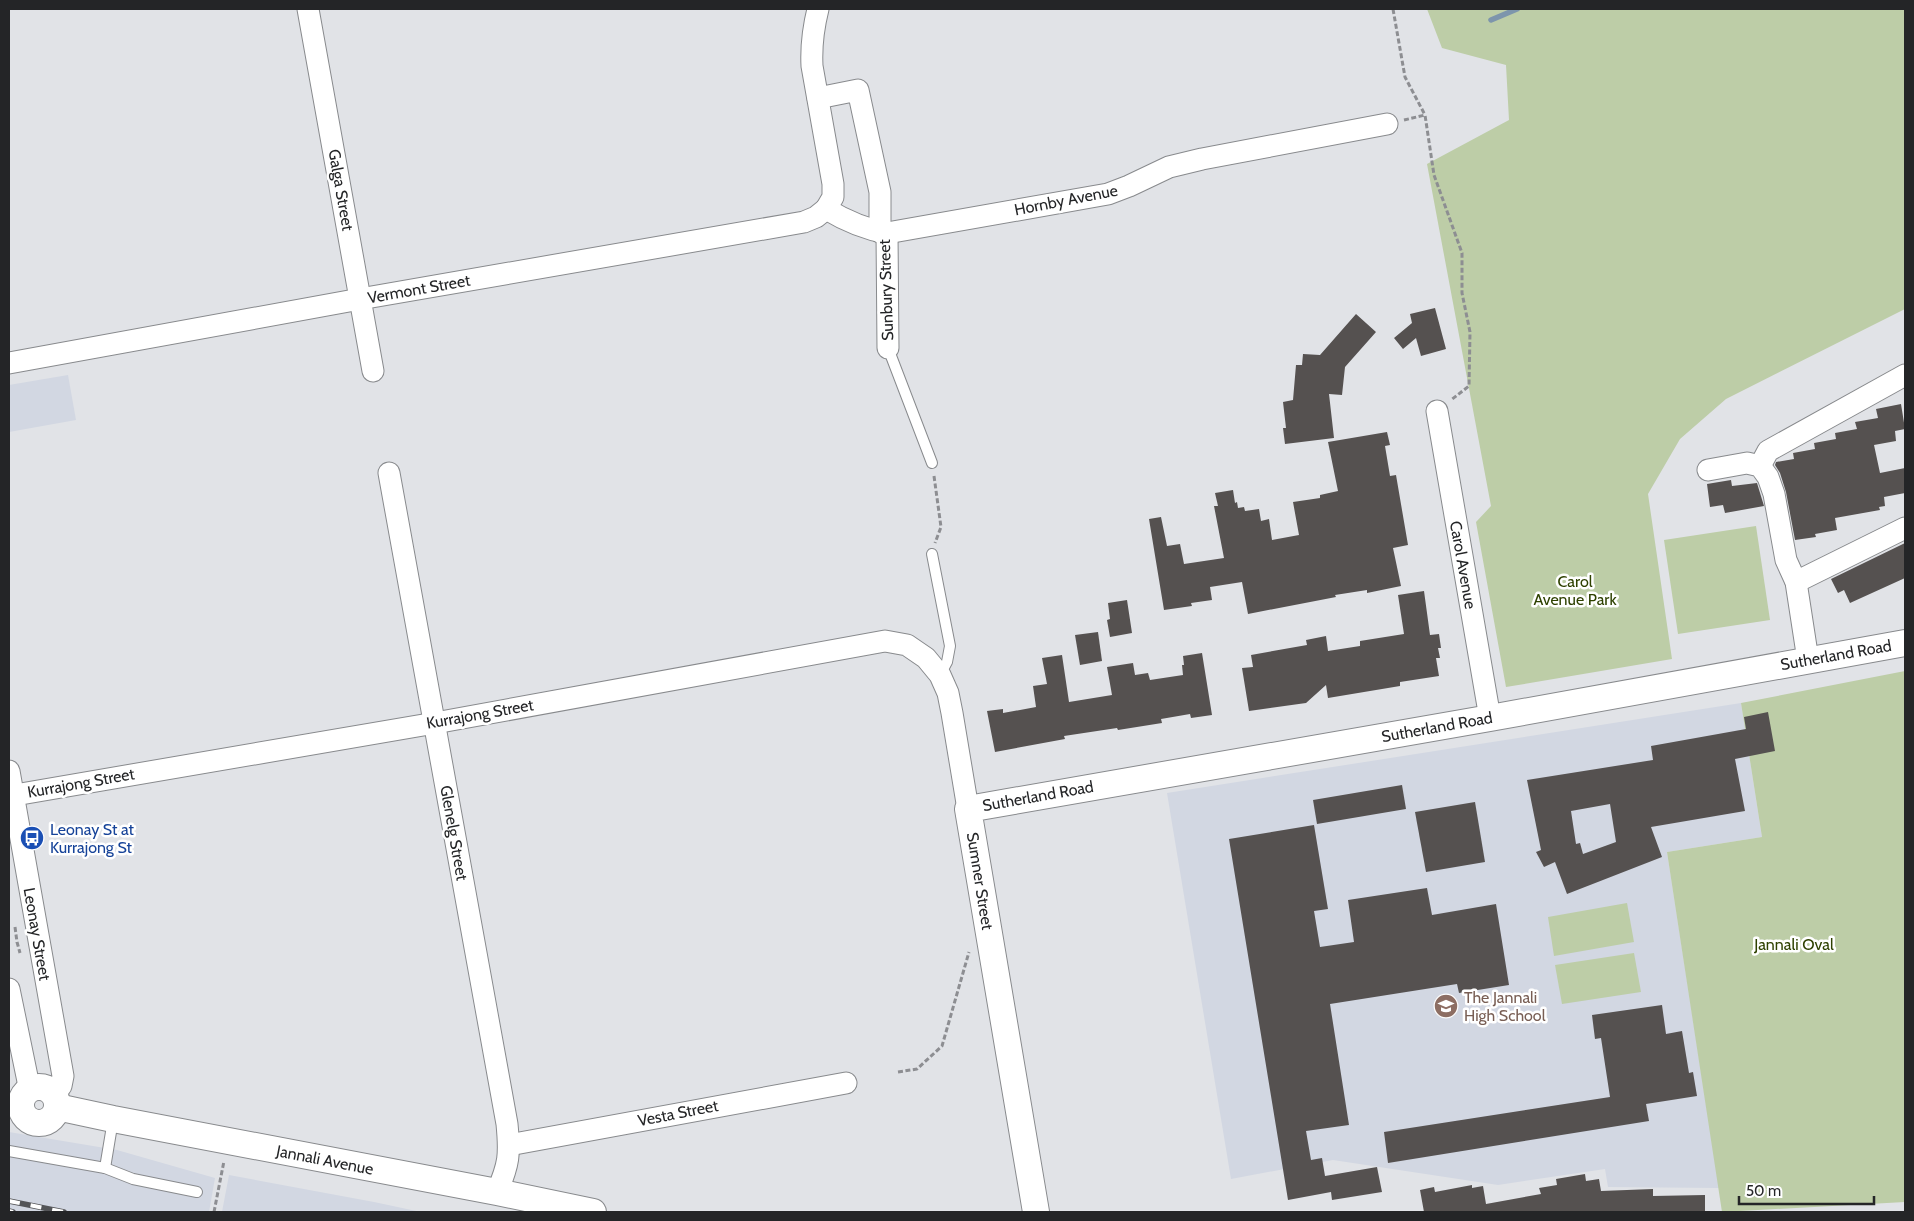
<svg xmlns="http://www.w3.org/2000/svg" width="1914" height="1221" viewBox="0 0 1914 1221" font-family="Cabin,sans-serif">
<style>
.built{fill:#d2d7e2}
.green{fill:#bdcda7}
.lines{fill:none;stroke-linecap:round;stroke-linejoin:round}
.stream{stroke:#7d95ac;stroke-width:5.5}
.building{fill:#555150;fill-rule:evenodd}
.service-casing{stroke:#888a8d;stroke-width:12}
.minor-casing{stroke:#888a8d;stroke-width:23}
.tertiary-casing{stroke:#888a8d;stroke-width:28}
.path{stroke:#8d8e92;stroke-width:3;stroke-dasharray:5 2.5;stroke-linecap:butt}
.service{stroke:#fff;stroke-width:10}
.minor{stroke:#fff;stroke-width:21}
.tertiary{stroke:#fff;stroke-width:26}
.rail-casing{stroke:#545558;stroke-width:5.5}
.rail{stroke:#fff;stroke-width:4;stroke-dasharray:11;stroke-linecap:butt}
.labels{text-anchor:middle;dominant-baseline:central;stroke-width:5;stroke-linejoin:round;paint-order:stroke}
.street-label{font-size:16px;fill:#242527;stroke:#fff}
.park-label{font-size:16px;fill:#2e4100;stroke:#fff}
.transit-label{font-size:16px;fill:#164399;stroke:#fff;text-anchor:start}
.education-label{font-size:16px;fill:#785e54;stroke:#fff;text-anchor:start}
</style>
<rect width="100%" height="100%" fill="#e1e3e7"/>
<g class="built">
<path d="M68,375L76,420L9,432V385Z"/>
<path d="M1741,703L1762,837L1667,852L1719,1188L1608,1187L1605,1169L1498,1185L1333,1160L1231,1179L1167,793Z"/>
<path d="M9,1132L117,1150L215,1178L209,1212H9Z"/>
<path d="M229,1175L374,1202L421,1212H222Z"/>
</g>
<g class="green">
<path d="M1427,9H1905V309L1726,399L1680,439L1648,494L1672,659L1506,687L1476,522L1491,506L1427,164L1509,120L1506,65L1442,48Z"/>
<path d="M1756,526L1770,620L1678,634L1664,540Z"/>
<path d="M1905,671V1202L1722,1212L1667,852L1762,837L1741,703Z"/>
<path d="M1627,903L1634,942L1554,956L1548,917Z"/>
<path d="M1634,953L1641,992L1562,1004L1555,965Z"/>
</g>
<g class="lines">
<path class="stream" d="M1491,20L1517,9"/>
</g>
<g class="building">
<path d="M1435,308L1446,349L1421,356L1416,338L1403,349L1394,338L1412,323L1410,314Z"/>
<path d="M1356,314L1376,332L1345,367L1342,395L1329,394L1334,438L1285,444L1283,428H1286L1283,402L1293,400L1296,365H1302L1303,354L1320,355Z"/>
<path d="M1901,404L1905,429L1895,431L1896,441L1874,445L1880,473L1905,468V493L1884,497L1885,506L1879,507L1880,510L1835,518L1837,530L1815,534L1816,537L1795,540L1786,492L1780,473L1775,465L1776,462L1794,459L1793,453L1815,449L1814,443L1836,439L1835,433L1857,429L1855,422L1878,418L1876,409Z"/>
<path d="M1387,432L1390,445L1385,446L1390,476L1396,475L1408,545L1393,548L1401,586L1367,593V590L1335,595L1336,597L1248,614L1242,582L1210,587L1212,600L1191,603L1192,606L1164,610L1149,519L1161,517L1167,546L1180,544L1184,564L1224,558L1214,506H1218L1215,493L1233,490L1235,503L1237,502L1238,508L1244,507L1245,511L1259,509L1261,521L1269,519L1272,540L1299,535L1293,502L1320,498V495L1338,491L1328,442Z"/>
<path d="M1731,480L1732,486L1757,483L1764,506L1725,513L1723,505L1710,507L1707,484Z"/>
<path d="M1905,543V578L1850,603L1844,590L1838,593L1831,579Z"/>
<path d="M1424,591L1430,635L1439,634L1441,648H1438L1440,658H1436L1439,676L1400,682V686L1328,698L1326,685L1306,703L1249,711L1242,668L1253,667L1251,655L1307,645L1306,640L1326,636L1328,651L1360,646V641L1404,634L1398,595Z"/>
<path d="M1127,600L1132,633L1110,637L1107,620L1110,619L1108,603Z"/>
<path d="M1098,632L1102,661L1080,665L1075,635Z"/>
<path d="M1202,653L1212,715L1191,718L1190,714L1161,719L1162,723L1118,730L1117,728L1064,736L1065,739L995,752L987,711L1003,709V713L1036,707L1033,686L1047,684L1042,658L1062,655L1069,702L1112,695L1107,667L1133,663L1135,675L1148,673L1150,680L1183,675L1182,665H1184L1183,656Z"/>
<path d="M1768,712L1775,751L1735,759L1745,811L1651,827L1662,857L1567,894L1555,862L1544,867L1536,852L1541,850L1527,780L1653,760L1651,746L1746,729L1744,717ZM1610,804L1616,842L1583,854L1580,843L1576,844L1571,811Z"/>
<path d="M1402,785L1406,809L1317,824L1313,800Z"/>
<path d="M1475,802L1485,862L1426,872L1415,812Z"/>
<path d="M1314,825L1328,909L1314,911L1320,947L1354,942L1348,900L1427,888L1432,915L1496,904L1509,985L1459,993L1457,984L1330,1004L1349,1125L1306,1131L1311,1160L1322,1158L1325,1176L1377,1167L1382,1192L1332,1200L1331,1192L1288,1200L1229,839Z"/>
<path d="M1662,1005L1666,1034L1682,1031L1689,1073L1693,1072L1697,1096L1646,1104L1649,1121L1388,1163L1384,1132L1610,1097L1601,1038L1595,1039L1592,1015Z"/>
<path d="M1585,1174L1586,1181L1599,1179L1601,1191L1653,1189V1196L1705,1195V1212H1424L1420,1190L1434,1187L1435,1192L1472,1185V1188L1483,1186L1486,1204L1541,1194L1539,1188L1557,1185L1556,1179Z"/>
</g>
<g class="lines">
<g class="service-casing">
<g id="service">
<path d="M888,348L932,463"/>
<path d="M932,554L950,646L947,662L940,675"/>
<path d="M9,1151L105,1168L133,1179L197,1192"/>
<path d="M105,1168L113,1120"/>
</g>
</g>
<g class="minor-casing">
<g id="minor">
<path d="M308,9L373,371"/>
<path d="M818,9C813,29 811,46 812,66L833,184V197L826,209C846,221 864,229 887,233L888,348"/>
<path d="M818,98L858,90L880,192V232"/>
<path d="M887,233L1108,194L1129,186L1169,167L1202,159L1387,124"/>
<path d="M9,363L360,299L804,222L816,217L826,209"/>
<path d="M1437,411L1490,718"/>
<path d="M1760,466L1768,451L1905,375"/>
<path d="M1708,470L1747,463L1760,466L1768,477L1774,494L1786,560L1796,582L1808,660"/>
<path d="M389,473L507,1124C510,1155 509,1164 497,1192"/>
<path d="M1796,582L1905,528"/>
<path d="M9,771L63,1076L61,1086L53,1094"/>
<path d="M9,796L435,723L885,641L907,645L926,658L940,675L948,693L952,713L968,809"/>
<path d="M9,989L30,1091"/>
<path d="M509,1145L846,1083"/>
</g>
</g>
<g class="tertiary-casing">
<g id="tertiary">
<circle cx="39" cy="1105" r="18"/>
<path d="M57,1107L113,1119L497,1192L593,1212"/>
<path d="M1036,1212L968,809L1490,718L1905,643"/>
</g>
</g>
<g class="path">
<path d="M1393,9L1405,77L1425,115"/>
<path d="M1404,120L1425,115L1434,175L1462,253V293L1470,332L1469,386L1451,400"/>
<path d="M934,476L941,527L935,543"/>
<path d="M15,927L17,942L20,953"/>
<path d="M898,1072L917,1069L942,1046L969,952"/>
<path d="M214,1212L224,1161"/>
</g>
<use href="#service" class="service"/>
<use href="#minor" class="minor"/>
<use href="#tertiary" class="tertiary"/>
<g class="rail-casing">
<g id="rail">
<path d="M9,1201L64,1212"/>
<path d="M9,1211L13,1212"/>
</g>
</g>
<use href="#rail" class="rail"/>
</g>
<defs>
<g id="bus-disc" transform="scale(1.25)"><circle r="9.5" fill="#1a4fb4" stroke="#fff"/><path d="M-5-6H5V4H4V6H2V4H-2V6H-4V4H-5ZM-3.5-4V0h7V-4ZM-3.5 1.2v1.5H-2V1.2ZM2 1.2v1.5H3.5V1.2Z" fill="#fff"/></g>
<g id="school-disc" transform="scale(1.25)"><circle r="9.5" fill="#8d6e63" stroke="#fff"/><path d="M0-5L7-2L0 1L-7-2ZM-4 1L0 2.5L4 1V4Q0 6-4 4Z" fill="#fff"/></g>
</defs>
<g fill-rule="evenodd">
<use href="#bus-disc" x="32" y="838"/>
<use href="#school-disc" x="1446" y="1006"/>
</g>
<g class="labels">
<g class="street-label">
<text transform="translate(341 190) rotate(80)">Galga Street</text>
<text transform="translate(1066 200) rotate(-11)">Hornby Avenue</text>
<text transform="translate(419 289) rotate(-10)">Vermont Street</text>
<text transform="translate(886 290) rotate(-92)">Sunbury Street</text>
<text transform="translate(1463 565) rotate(80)">Carol Avenue</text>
<text transform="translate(1836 655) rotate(-10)">Sutherland Road</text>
<text transform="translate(480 714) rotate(-10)">Kurrajong Street</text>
<text transform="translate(1437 727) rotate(-10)">Sutherland Road</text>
<text transform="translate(81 783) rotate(-10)">Kurrajong Street</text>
<text transform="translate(1038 796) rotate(-10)">Sutherland Road</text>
<text transform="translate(454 833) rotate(80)">Glenelg Street</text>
<text transform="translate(980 881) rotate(81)">Sumner Street</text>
<text transform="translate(37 934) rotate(80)">Leonay Street</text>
<text transform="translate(678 1113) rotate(-11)">Vesta Street</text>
<text transform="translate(325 1160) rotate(11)">Jannali Avenue</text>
</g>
<g class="park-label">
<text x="1575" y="581">Carol<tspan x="1575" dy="18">Avenue Park</tspan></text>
<text x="1794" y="944">Jannali Oval</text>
</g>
<g class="transit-label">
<text x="50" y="829">Leonay St at<tspan x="50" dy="18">Kurrajong St</tspan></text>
</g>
<g class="education-label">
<text x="1464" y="997">The Jannali<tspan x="1464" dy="18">High School</tspan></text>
</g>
</g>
<rect width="1914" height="1221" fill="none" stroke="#242527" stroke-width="20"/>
<path d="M1739 1196v8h135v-8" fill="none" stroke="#242527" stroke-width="2.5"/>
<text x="1746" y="1196" font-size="15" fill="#242527" stroke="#ffffff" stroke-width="4" paint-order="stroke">50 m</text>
</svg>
